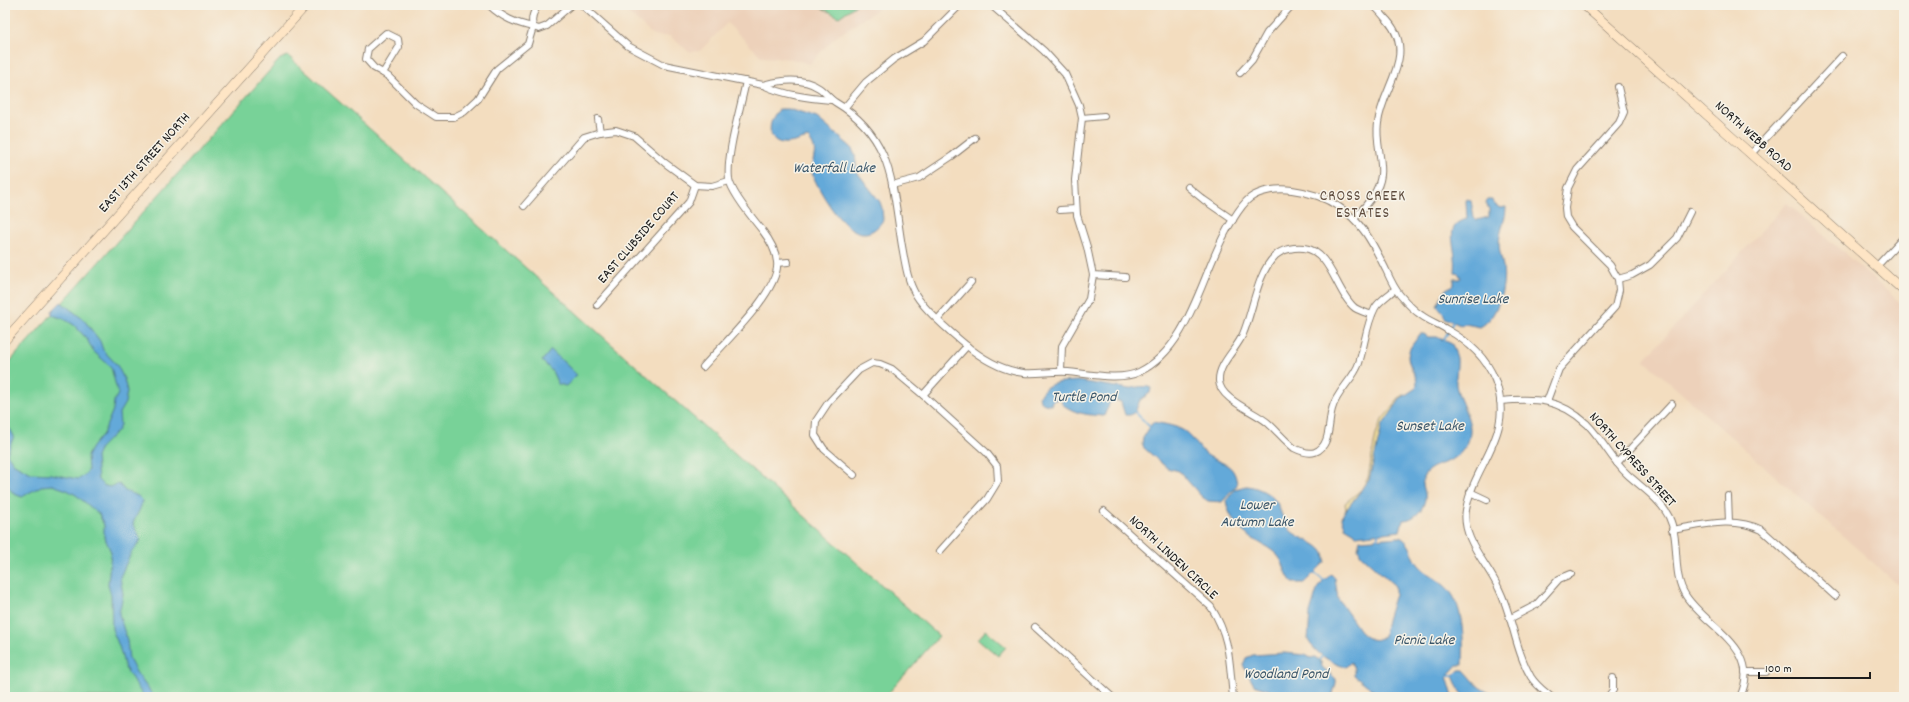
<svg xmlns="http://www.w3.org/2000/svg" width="1909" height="702" viewBox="0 0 1909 702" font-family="Dekko,sans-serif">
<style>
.built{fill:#edd1ba}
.green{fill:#78d298;stroke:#4a775a}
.sand{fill:#eeda9e;stroke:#857b5d}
.water{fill:#63a9d9;stroke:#40627a}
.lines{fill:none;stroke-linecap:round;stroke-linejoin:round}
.stream{stroke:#63a9d9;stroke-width:2}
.minor-casing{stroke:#887c6e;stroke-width:8}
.secondary-casing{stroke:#887c6e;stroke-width:10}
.minor{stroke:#fff;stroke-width:6}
.secondary{stroke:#fee5c5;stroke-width:9}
.labels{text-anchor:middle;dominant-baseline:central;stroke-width:3;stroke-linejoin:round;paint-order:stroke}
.street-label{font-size:14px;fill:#1c1c1c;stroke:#f7f3e8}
.water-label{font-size:15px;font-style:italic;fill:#385468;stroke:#f7f3e8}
.neighbourhood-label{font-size:15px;letter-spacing:1px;fill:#604e40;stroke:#f7f3e8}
</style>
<rect width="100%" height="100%" fill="#f7f3e8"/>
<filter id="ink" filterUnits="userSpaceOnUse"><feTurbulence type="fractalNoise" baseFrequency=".025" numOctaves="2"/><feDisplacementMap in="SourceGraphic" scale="8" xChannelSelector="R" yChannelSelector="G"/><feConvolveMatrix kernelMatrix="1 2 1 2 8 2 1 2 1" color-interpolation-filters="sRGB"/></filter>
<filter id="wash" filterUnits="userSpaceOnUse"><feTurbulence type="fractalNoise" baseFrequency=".012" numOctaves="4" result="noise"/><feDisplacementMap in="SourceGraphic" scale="16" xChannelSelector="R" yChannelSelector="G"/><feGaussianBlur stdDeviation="0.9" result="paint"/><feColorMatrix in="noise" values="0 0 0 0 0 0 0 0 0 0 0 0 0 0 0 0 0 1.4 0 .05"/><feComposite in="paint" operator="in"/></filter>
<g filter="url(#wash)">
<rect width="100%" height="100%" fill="#f3ddbf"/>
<g class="built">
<path d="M619,5H884L833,39L810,64L792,59L762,57L727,23L700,51L689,52L670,36H654Z"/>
<path d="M1787,203L1904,306V590L1644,360Z"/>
</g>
<g class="green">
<path d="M817,5H856L839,17Z"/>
<path d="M288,56L939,636L885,697H5V367L280,59Z"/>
<path d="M986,630L1006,647L998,656L978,639Z"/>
</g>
<path class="sand" d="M1402,395H1405L1401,398L1369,480L1346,510L1345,503L1361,490L1368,478L1376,434L1382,420Z"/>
<g class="water">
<path d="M780,109H788L817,118L851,147L855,155L857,172L880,202L882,208L883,220C858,259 824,200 814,178C806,161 823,155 808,138C800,140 791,144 783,143C764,141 769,117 780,109Z"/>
<path d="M1467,199L1471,201L1474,217L1477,220L1489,217V209L1486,203L1487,200H1492L1493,203L1500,208L1506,207C1506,219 1500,230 1499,243C1499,251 1502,259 1503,267C1506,286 1498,318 1480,327L1465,324L1460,325L1445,318C1444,312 1439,310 1437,305L1446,289L1454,285V279H1459L1461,278L1459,274L1455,273C1455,268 1456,263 1455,258C1454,241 1445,225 1467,219L1466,201Z"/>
<path d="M61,302L84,320L100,341L103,350L117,365L124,379L127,391L125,403L119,413L120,425L118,430L100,448L96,457L98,480L103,485L109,487L119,484L125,491L138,496L142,500C142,509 135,516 133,524L141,540L131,553L120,577L123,594L119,614L127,640L129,659L136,672L154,697H144L125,668L119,646L112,629L111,595L108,584L111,552L104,536V525L99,514L76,495L67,490L52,485L41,486L22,497L14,494L5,483V427L10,429L14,436L7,454L14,464L31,473L51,474L78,479L81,478L88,471L87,456L92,447L103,434L113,410L114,401L118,394L111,367L93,351L87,339L74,325L64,319L52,315V311Z"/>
<path d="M1420,334H1424L1428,337H1437L1452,344C1453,349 1456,353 1457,358C1458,366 1455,376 1456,385C1460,407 1478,424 1466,446C1463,450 1460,454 1456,457C1446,465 1428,464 1423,478C1422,484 1424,488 1425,493C1427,506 1416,520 1403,520L1400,531L1356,536L1355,533L1345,527L1342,518L1343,514L1369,480L1382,426L1401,398L1416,388C1421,376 1404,365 1409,351C1411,345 1417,339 1420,334Z"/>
<path d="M551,350L577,375L566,386L558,384L552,371L542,361Z"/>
<path d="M1078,381L1129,389C1136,387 1145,385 1151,388L1150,393L1140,400L1135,412L1130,415H1125L1121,402L1116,400L1110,402L1104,416C1088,415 1075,414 1062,404L1061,398L1052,401L1051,405C1044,404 1041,404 1039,397C1046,381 1062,382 1078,381Z"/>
<path d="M1153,422C1164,424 1180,426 1188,434C1195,440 1199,449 1207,455C1222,465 1235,462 1237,485L1222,502L1208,501L1202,497L1179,471L1167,468L1144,448L1142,444L1143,438Z"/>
<path d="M1246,486C1256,486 1272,494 1277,503C1282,513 1283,523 1291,531C1302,541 1328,544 1325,562L1304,583H1293C1285,575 1285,564 1278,556C1272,549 1263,545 1255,540C1240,532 1229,518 1226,501L1235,489Z"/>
<path d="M1400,537C1412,543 1411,555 1418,564C1425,573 1436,578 1445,586C1464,602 1464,641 1463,665H1457L1447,676L1453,697H1382L1354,675V669L1351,662L1346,667C1333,665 1314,652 1308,640L1310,613L1318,587L1331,574L1335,578L1338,599L1362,634C1369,640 1377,642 1384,636L1387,620L1395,594V586L1361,555L1358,548L1360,540Z"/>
<path d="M1284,653L1305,655L1311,658L1315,657L1321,662L1322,667L1336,679V683L1332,697H1277L1269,690L1254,685L1243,665L1246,658L1253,655Z"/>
<path d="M1459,670H1464L1479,687L1496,697H1465L1460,692L1453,676Z"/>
</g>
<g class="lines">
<g class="stream">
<path d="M1444,340L1453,322"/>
<path d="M1135,412L1150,427"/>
<path d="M1378,534V539"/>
<path d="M1315,573L1324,581"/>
<path d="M1319,660L1323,655"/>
<path d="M1447,676H1453"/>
</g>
</g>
</g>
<g filter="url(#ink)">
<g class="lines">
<g class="minor-casing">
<g id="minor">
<path d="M539,5C533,11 531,19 533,27L539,29L547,26L571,5"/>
<path d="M582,5L628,46L664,65L763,85C784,95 808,98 831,100"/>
<path d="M991,5L1044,51L1065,74L1079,105L1082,118L1075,180L1077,215L1087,247L1093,275L1089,299L1062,346L1061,371"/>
<path d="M386,33L398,39L399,47L383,73L374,68L366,59L368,49Z"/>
<path d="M383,73L389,77L416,104L436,117H454L464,112L478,99L497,69L528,44L533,27C515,23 503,18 489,5"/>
<path d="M1240,73L1252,60L1267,33L1292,5"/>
<path d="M763,85C781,80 803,77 819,88C825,92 829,98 835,102C894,137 892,186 902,246C905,262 907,280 916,295C926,312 956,337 972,350C988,362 1005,371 1024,373C1039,374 1053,371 1068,372C1088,374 1121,381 1139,372C1193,346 1202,267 1232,221C1237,213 1243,203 1250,198C1261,190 1278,188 1292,190C1308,192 1326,198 1339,207C1363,222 1374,246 1386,270C1390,279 1394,288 1400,295C1406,302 1413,310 1421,315C1429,321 1438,324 1446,329C1468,341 1486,357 1495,380C1516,435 1474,462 1466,510C1461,539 1488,564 1499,589C1513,617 1515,650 1531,677C1536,685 1544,691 1551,697"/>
<path d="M845,107L866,82L894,59L924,41L960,5"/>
<path d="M1082,118L1104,116"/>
<path d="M598,119L600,132"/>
<path d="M1751,154L1842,56"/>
<path d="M892,185L919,178L952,156L975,138"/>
<path d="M1188,187L1204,200L1233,220"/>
<path d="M524,206L584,137L600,132L616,130L634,136L665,163L695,185L712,186L729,181"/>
<path d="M1060,210L1076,209"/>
<path d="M1354,219C1365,206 1379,193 1381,175C1383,160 1375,141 1378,123C1382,87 1418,55 1387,20C1382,15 1378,8 1372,5"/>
<path d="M778,263L788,262"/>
<path d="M1877,266L1904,237"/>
<path d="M1093,275L1125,277"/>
<path d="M1618,279L1632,275L1650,265L1677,238L1690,212"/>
<path d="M597,305L689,202L695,185"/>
<path d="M1372,315C1367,313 1360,311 1355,308C1336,293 1331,251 1304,248C1295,247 1282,249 1275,256C1257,273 1253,311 1243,334C1237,349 1218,364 1219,381C1220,400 1256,412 1268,423C1277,431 1285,441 1294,448C1300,451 1309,454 1315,452C1331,446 1328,423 1332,409C1336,392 1354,379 1359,363C1365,344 1366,325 1375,308C1379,301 1389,295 1395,289"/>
<path d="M938,319L971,282"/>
<path d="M703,367C722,345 781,290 777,262C776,251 769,239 762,230C753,219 731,192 729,179C726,154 741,107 746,81"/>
<path d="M923,395L967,346"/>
<path d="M1500,401C1535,398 1559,398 1587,424C1602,439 1611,459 1627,474C1641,487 1660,499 1669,517C1681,542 1671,573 1686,596C1708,629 1763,649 1740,697"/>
<path d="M1547,401L1559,369L1615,307L1619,290L1618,279L1610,265L1572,227L1566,217L1565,208L1568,188L1577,170L1619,123L1624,112L1618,87"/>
<path d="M1617,463L1672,404"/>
<path d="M854,475L824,449L815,435L816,421L828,403L859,370L872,363L880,364L892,369L923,395L986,452L997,466L998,481L987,499L940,551"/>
<path d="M1470,492L1487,500"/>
<path d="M1728,496L1729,522"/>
<path d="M1104,511L1211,607C1231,639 1229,661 1233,697"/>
<path d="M1672,530C1703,525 1733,516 1762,530L1835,596"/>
<path d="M1511,618L1536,605L1559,579L1571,574"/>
<path d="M1035,627L1112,697"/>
<path d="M1745,672H1766"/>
<path d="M1608,697L1613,690V678"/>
</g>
</g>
<g class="secondary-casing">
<g id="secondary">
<path d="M1584,5L1904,291"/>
<path d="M5,340L306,5"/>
</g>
</g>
<use href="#minor" class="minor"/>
<use href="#secondary" class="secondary"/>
</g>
</g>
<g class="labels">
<g class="street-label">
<text transform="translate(1753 137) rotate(42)">NORTH WEBB ROAD</text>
<text transform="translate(145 163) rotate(-48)">EAST 13TH STREET NORTH</text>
<text transform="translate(639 238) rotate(-49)">EAST CLUBSIDE COURT</text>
<text transform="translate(1632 460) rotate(48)">NORTH CYPRESS STREET</text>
<text transform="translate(1173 558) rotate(43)">NORTH LINDEN CIRCLE</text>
</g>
<g class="water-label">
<text x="834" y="169">Waterfall Lake</text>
<text x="1473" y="300">Sunrise Lake</text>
<text x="1084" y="398">Turtle Pond</text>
<text x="1430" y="427">Sunset Lake</text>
<text x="1257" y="506">Lower<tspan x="1257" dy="17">Autumn Lake</tspan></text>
<text x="1424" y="641">Picnic Lake</text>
<text x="1286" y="675">Woodland Pond</text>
</g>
<g class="neighbourhood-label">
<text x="1363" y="197">CROSS CREEK<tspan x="1363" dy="17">ESTATES</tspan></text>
</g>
</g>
<rect width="1909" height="702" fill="none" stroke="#f7f3e8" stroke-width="20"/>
<path d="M1759 672v6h111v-6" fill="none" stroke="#1c1c1c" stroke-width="2"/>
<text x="1765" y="672" font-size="12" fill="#1c1c1c" stroke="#f7f3e8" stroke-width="3" paint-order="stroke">100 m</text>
</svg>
